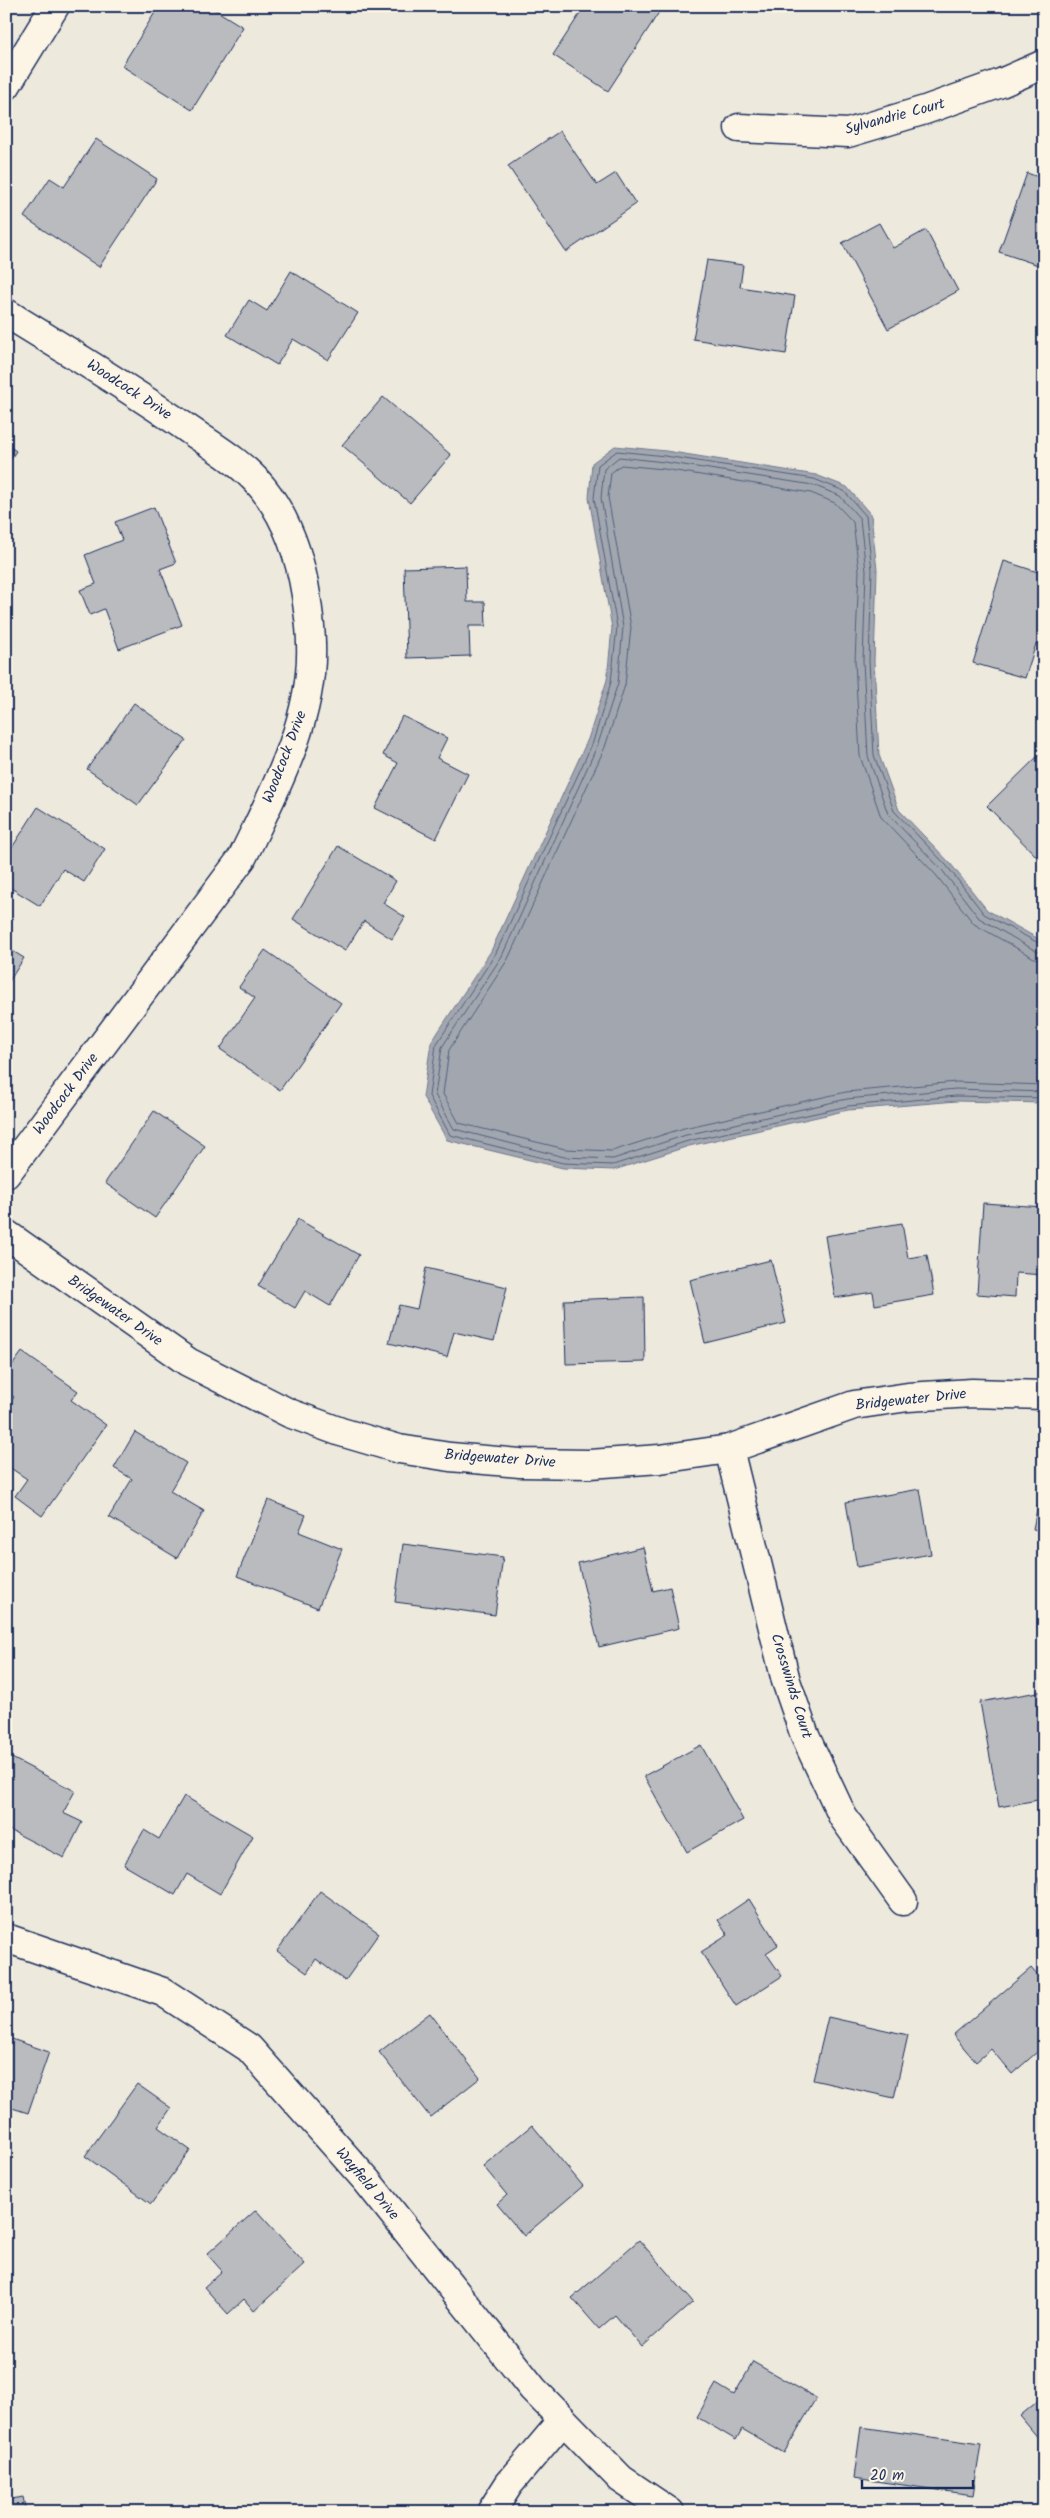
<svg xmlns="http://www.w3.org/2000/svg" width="1050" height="2518" viewBox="0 0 1050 2518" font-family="Kalam,sans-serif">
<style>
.water{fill:#a2a7af;stroke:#6c778f}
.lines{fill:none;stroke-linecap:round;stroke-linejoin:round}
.shore{stroke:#515f7e;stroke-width:1}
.building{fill:#babbbe;stroke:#1b2f5e}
.street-casing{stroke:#1b2f5e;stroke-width:31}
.street{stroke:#fcf5e5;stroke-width:28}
.labels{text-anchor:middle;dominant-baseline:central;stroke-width:4;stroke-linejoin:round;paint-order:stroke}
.street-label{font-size:15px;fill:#1b2f5e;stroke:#fcf5e5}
</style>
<rect width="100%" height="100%" fill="#eee9dd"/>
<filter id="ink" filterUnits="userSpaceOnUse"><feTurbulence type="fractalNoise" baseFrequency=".02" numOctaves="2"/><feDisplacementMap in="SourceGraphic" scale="10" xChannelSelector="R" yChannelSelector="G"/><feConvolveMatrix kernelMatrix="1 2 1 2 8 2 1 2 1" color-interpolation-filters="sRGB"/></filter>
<g filter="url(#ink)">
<path class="water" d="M615,446L666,451L816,475L847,487L871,515L877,570L874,661L879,755L899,810L950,863L987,910L1044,942V1103L957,1101L848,1110L689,1146L614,1170L563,1168L447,1140L423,1097L431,1043L491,951L588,739L607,680L612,628L589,498L592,463Z"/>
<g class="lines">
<g class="shore">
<path d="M1044,946L984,914L947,866L894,811L874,755L869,661L872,570L866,516L844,491L814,479L665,456L617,451L598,465L594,498L617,627L611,682L593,742L496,953L436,1045L429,1096L450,1135L563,1163L613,1165L688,1141L848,1106L956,1096L1044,1098"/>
<path d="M1044,952L1036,951L979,918L942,870L888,814L868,756L863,661L866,571L860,519L840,496L813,485L664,462L619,457L604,469L601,498L623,627L618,683L598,744L502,956L442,1047L435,1095L454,1129L564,1157L613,1159L686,1135L847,1099L956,1089L1044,1092"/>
<path d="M1044,960L1034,958L974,924L936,875L881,817L860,756L855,661L859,571L853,522L835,503L811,493L664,469L621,465L611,473L608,497L631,627L625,685L605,747L508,959L449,1050L443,1094L459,1123L565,1149L612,1151L684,1128L846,1092L956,1082L1044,1085"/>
</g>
</g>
<g class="building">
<path d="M159,6H209L243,27L192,110L122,66Z"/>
<path d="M585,6H663L608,91L553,55Z"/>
<path d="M560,131L597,185L616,173L636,204L566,252L508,166Z"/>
<path d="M96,139L157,179L99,267L24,217L50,178L64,187Z"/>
<path d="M1027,173L1044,179V267L999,252Z"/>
<path d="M879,223L893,248L926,230L958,291L888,329L842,243Z"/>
<path d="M707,260L743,265L740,287L795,296L786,354L693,339Z"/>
<path d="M291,271L358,313L328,360L293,339L277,365L227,335L249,300L267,311Z"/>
<path d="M383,397L451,455L410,503L342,445Z"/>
<path d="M6,444L16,451L6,466Z"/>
<path d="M154,507L176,563L160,569L182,625L119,649L104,609L90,615L80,590L96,584L85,555L122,540L115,522Z"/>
<path d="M1004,561L1044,574V646L1036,644L1025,678L973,663Z"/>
<path d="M466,566L467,602H485L486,626H469L470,656L407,658L404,568Z"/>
<path d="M134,703L186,740L138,805L87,769Z"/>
<path d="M402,716L447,738L437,758L468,774L436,839L375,808L398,763L383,755Z"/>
<path d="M1044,750V864L987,806Z"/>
<path d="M38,807L105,849L84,882L63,869L40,906L6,885V857Z"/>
<path d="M338,846L396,881L383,903L405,917L392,939L364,921L345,951L293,919Z"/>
<path d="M6,947L24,958L6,986Z"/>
<path d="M265,950L341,1003L280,1090L220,1049L255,998L239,987Z"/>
<path d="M154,1111L205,1146L155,1218L105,1183Z"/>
<path d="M983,1203L1044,1207V1275L1016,1273L1015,1297L977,1294Z"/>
<path d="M298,1219L359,1255L330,1306L305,1291L295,1308L258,1286Z"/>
<path d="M902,1223L908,1258L927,1255L934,1295L875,1305L873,1292L835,1298L825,1236Z"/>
<path d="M771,1260L786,1323L705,1343L690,1280Z"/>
<path d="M426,1268L507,1287L494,1341L454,1332L447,1357L389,1343L399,1305L417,1309Z"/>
<path d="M644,1297L645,1362L566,1364L564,1300Z"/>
<path d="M22,1352L78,1391L71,1400L106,1425L42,1516L15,1496L27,1479L6,1465V1408L14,1397L6,1391V1374Z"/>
<path d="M135,1432L186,1463L170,1491L204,1511L177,1558L109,1517L132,1479L114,1468Z"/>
<path d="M1042,1485L1044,1486V1531L1033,1529Z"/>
<path d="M920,1489L931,1554L857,1567L846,1502Z"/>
<path d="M268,1500L306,1515L299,1532L342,1549L318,1608L237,1576Z"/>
<path d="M403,1544L503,1557L495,1615L395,1602Z"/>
<path d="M643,1547L653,1591L670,1587L679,1628L599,1647L578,1563Z"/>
<path d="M1044,1691V1778H1040L1043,1799L999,1807L980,1702Z"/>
<path d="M701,1745L743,1820L687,1852L644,1776Z"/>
<path d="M10,1757L75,1791L63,1813L82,1822L64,1858L6,1828V1764Z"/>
<path d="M184,1796L253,1836L220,1894L187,1874L175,1895L124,1865L144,1830L159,1839Z"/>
<path d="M1044,1877V1915L1038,1878Z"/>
<path d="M320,1891L379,1933L345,1981L316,1959L307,1973L277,1951Z"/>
<path d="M749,1899L778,1945L766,1953L782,1976L736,2006L701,1952L728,1935L718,1920Z"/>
<path d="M1031,1968L1044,1983V2046L1012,2074L991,2049L976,2062L953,2035Z"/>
<path d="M430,2013L480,2078L430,2117L379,2052Z"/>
<path d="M828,2017L908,2035L894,2098L813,2080Z"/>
<path d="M6,2037L49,2052L28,2113L6,2106Z"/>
<path d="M137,2084L171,2108L158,2127L190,2150L151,2204L85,2156Z"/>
<path d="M532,2125L583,2186L524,2236L497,2204L507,2195L483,2166Z"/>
<path d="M256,2210L305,2264L254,2311L244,2299L228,2314L204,2287L222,2271L207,2254Z"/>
<path d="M639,2240L693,2302L642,2347L615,2315L599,2329L572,2298Z"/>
<path d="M753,2362L816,2398L784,2453L742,2429L736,2440L697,2417L716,2384L734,2395Z"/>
<path d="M1044,2396V2445L1020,2416Z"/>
<path d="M861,2427L981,2444L973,2495L854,2478Z"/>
<path d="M23,2497L26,2512H6V2500Z"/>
</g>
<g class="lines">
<g class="street-casing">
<g id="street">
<path d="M6,86L55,6"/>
<path d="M739,128L848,133L925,110L1001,83L1044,64"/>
<path d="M6,313C68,351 129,388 188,429C214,447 242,463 262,487C287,518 300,557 306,595C308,611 311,627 311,644C314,719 274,792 242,858L6,1174"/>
<path d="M6,1234L188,1362L289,1413L341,1432L399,1449L450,1457L520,1463L590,1464L660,1459L729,1449L854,1405L908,1397L972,1393L1044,1395"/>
<path d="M729,1449L786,1681L805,1736L843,1817L903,1901"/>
<path d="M6,1938L163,1992L249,2048L367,2181L533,2389L621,2479L670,2512"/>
<path d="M491,2512L509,2484L563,2420"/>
</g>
</g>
<use href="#street" class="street"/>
</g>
</g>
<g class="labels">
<g class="street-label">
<text transform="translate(895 117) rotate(-15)">Sylvandrie Court</text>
<text transform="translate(129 390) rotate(33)">Woodcock Drive</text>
<text transform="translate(285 757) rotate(-69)">Woodcock Drive</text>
<text transform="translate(66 1094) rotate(-53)">Woodcock Drive</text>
<text transform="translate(115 1311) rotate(35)">Bridgewater Drive</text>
<text transform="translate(911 1400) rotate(-6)">Bridgewater Drive</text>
<text transform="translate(500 1459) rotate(4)">Bridgewater Drive</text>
<text transform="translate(791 1686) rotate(73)">Crosswinds Court</text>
<text transform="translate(367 2184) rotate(50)">Wayfield Drive</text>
</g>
</g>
<rect width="1050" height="2518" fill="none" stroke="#fcf5e5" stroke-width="25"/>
<rect x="12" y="12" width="1025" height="2493" fill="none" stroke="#1b2f5e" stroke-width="2" filter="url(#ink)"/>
<path d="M862 2480v8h111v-8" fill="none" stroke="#1b2f5e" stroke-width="2.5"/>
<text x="870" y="2480" font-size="15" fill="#1b2f5e" stroke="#fcf5e5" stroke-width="4" paint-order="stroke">20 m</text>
</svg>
